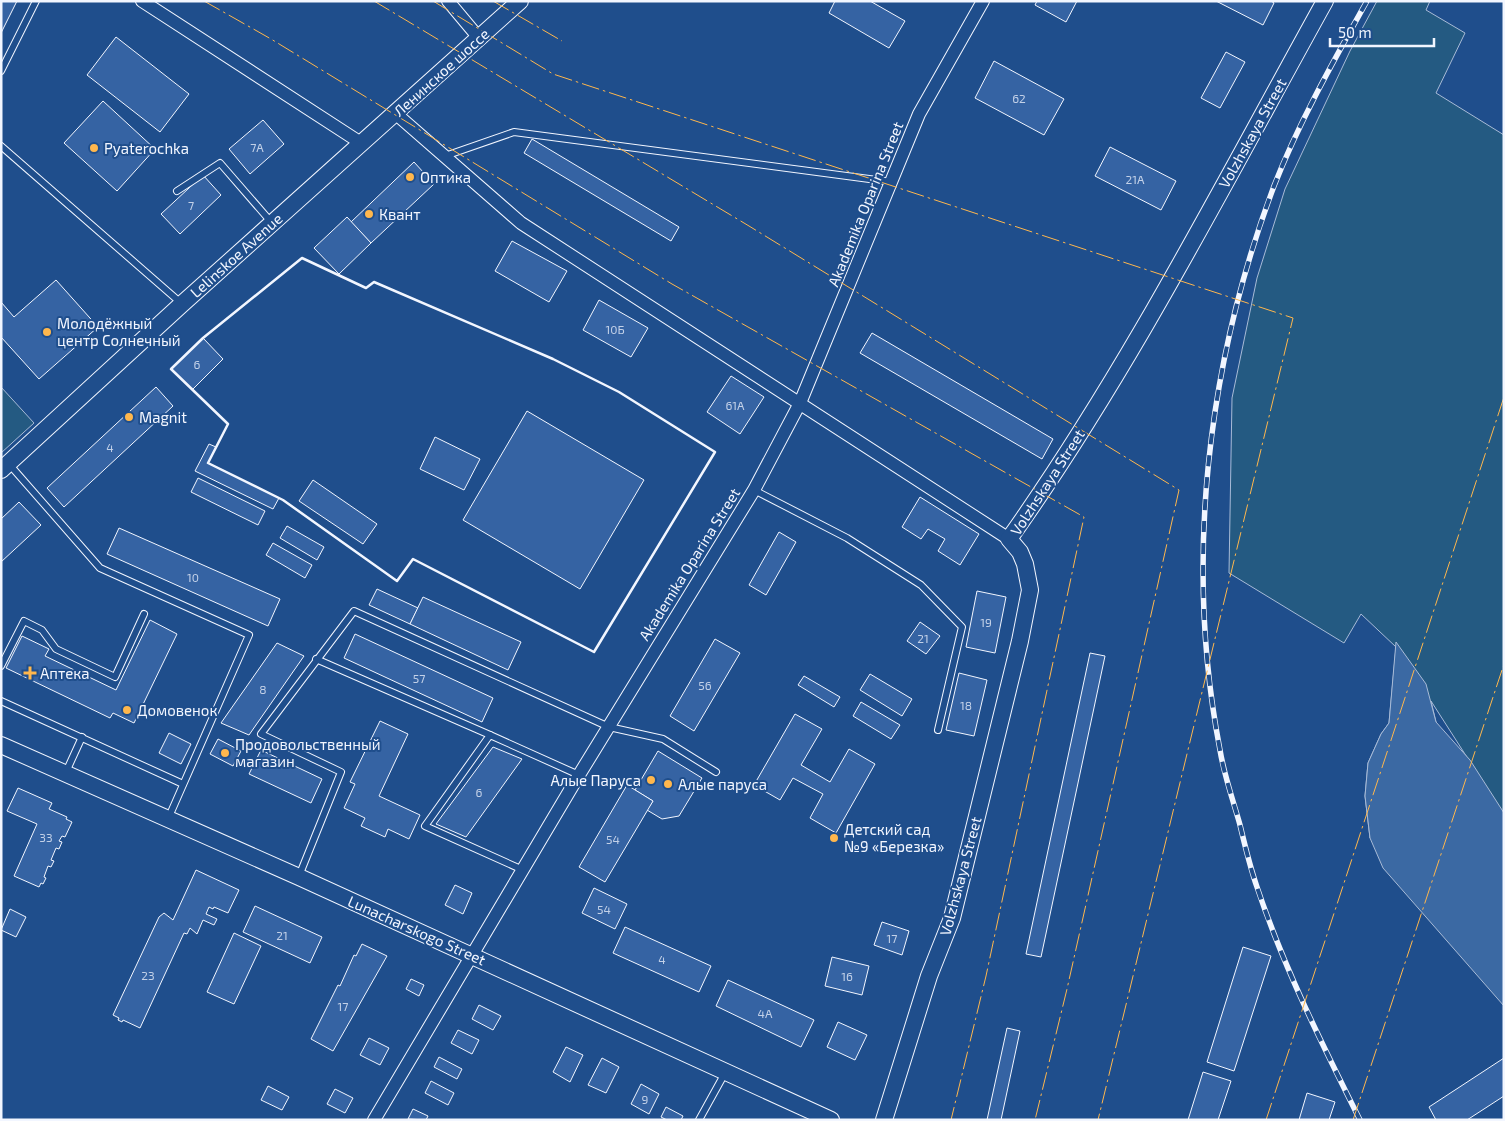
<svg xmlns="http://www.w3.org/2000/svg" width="1505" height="1121" viewBox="0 0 1505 1121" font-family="'Exo 2',sans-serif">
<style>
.green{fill:#245a82;stroke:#a8bbd7}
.water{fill:#3b69a3;stroke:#a8bbd7}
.building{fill:#3563a3;stroke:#f2f6ff}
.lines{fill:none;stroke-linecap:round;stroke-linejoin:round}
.service-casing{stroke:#f2f6ff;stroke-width:8}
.minor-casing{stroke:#f2f6ff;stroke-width:14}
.tertiary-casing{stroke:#f2f6ff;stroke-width:18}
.service{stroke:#1f4e8c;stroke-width:6}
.minor{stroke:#1f4e8c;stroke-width:12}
.tertiary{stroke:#1f4e8c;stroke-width:16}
.rail-casing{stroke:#f2f6ff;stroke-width:5.5}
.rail{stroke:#1f4e8c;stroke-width:4;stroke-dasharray:11;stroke-linecap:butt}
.wall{stroke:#f2f6ff;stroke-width:2.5}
.power{stroke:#ffb74d;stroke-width:1;stroke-dasharray:18 4 2.5 4;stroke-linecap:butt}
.poi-dot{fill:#ffb74d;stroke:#1f4e8c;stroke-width:2}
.labels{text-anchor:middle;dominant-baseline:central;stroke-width:4;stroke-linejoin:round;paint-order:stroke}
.number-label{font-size:12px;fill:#c3d1e8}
.street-label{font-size:15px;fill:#f2f6ff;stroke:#1f4e8c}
.poi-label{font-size:15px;fill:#f2f6ff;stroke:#1f4e8c;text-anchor:start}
</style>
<rect width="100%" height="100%" fill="#1f4e8c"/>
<g class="green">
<path d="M1377,1H1430L1426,10L1465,33L1436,93L1504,135V815L1431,701L1436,722L1370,838L1365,796L1368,763L1381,734L1389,723L1396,647L1361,614L1344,643L1229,573L1232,398L1257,278L1285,189L1350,51Z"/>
<path d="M1,387L34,423L1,453Z"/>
</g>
<path class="water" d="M1396,642L1426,684L1436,722L1470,760L1504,813V1006L1383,868L1370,838L1365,796L1368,763L1381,734L1389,723Z"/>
<g class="building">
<path d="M1,1H17L1,33Z"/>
<path d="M835,1H870L905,21L889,48L829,13Z"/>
<path d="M1037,1H1077L1066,22L1035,5Z"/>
<path d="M1216,1H1271L1274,3L1263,25Z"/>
<path d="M116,37L189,94L160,132L87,75Z"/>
<path d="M1226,52L1245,62L1220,108L1201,98Z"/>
<path d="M994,61L1064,99L1044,135L975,98Z"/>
<path d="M103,101L155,149L117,191L64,143Z"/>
<path d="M263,120L284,144L250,174L229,149Z"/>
<path d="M532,139L679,227L671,241L524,153Z"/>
<path d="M1110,147L1176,181L1161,210L1095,176Z"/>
<path d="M414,162L434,184L371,243L351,222Z"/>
<path d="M203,175L221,195L180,234L161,214Z"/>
<path d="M347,217L371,243L339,274L314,248Z"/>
<path d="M512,241L567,271L549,302L495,271Z"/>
<path d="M56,280L98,327L39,379L1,337V302L14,317Z"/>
<path d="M599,300L648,328L631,357L583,330Z"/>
<path d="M872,333L1053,439L1042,459L860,353Z"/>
<path d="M203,338L223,359L192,390L171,369Z"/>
<path d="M731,376L764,397L740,434L707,412Z"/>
<path d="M156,387L173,406L64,507L47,488Z"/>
<path d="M527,411L644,480L580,589L463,520Z"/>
<path d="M435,437L480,459L464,490L420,469Z"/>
<path d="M209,444L216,447L208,463L279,498L273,509L195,471Z"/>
<path d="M198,478L265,511L258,525L191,492Z"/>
<path d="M313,480L377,524L363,544L299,501Z"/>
<path d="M920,497L979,534L960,565L938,551L945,539L928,529L921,539L902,527Z"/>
<path d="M19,502L41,525L1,562V519Z"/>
<path d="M287,526L324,547L317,560L280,538Z"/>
<path d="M119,528L280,599L268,626L107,554Z"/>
<path d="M779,532L796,542L766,595L749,585Z"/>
<path d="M273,543L312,565L305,578L266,555Z"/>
<path d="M377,589L418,608L410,624L369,605Z"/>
<path d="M977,591L1006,597L995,653L966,647Z"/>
<path d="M423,597L521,642L508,670L410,624Z"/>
<path d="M150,620L177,634L134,723L113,713L110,718L6,668L22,636L49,649L45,656L116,690Z"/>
<path d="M920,622L940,636L926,654L907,641Z"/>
<path d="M355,634L493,698L482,722L344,658Z"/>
<path d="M715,639L740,653L694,731L670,716Z"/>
<path d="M277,643L304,656L249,735L221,723Z"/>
<path d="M1090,653L1105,656L1041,957L1026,954Z"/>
<path d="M959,673L987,680L974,736L946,730Z"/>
<path d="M870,674L912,699L902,716L860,690Z"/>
<path d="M804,676L840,697L834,707L798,685Z"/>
<path d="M861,702L900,725L891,739L853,716Z"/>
<path d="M795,714L822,729L801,765L830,782L849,749L875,764L836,833L810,818L823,794L793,778L780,800L754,785Z"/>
<path d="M380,721L408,734L379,796L420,815L409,839L388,829L385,837L361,826L365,818L344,808L355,784L350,782Z"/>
<path d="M169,733L191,744L181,764L159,753Z"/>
<path d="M218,739L241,751L233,766L210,754Z"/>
<path d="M493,747L522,759L466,837L436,824Z"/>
<path d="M261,750L322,779L311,803L249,774Z"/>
<path d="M658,751L702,778L679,816L662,819L647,810L653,801L635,790Z"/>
<path d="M627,785L653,801L605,882L579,867Z"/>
<path d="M18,788L52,803L49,809L67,817L66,819L72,822L65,837L62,836L59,841L62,842L59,849L56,848L51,860L54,861L51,867L48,866L44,877L46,878L43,884L41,883L39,887L14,876L37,824L7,811Z"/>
<path d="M196,870L239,890L228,913L214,907L213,909L209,907L206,914L217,919L214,925L203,920L197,934L190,928L187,934L184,933L140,1028L123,1020L122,1022L118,1020L119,1018L113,1015L159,917L164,913L173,920Z"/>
<path d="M455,885L472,893L463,914L445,905Z"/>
<path d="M594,888L627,904L615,929L582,913Z"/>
<path d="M255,906L322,937L310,963L243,932Z"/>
<path d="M10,909L26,917L16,937L1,930Z"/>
<path d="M882,922L909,931L902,955L874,945Z"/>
<path d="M625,927L711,966L699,992L613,953Z"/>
<path d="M234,933L261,946L234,1004L207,992Z"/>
<path d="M362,944L387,956L333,1051L311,1039L338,985L340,986L354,955L356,956Z"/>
<path d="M1243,947L1271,956L1234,1071L1207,1062Z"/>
<path d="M832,957L869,966L862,995L825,986Z"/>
<path d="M411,979L424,985L419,996L406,989Z"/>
<path d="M728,980L814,1020L801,1047L716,1006Z"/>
<path d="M479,1005L501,1016L493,1030L472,1019Z"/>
<path d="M838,1022L867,1035L855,1060L827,1047Z"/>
<path d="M1007,1028L1020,1031L1001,1120H987Z"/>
<path d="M458,1030L479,1040L472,1054L451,1043Z"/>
<path d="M369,1038L389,1048L380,1065L360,1055Z"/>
<path d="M566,1047L583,1055L570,1082L553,1072Z"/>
<path d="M439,1057L462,1069L457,1079L434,1067Z"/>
<path d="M602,1058L619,1067L606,1093L588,1085Z"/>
<path d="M1504,1058V1096L1467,1120H1436L1429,1107Z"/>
<path d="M1203,1072L1231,1081L1218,1120H1188Z"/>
<path d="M431,1081L454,1093L448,1105L425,1093Z"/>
<path d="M641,1084L659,1094L649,1114L631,1104Z"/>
<path d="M268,1086L289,1097L282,1110L261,1100Z"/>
<path d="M335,1089L353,1098L345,1113L327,1104Z"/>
<path d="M1307,1093L1335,1102L1329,1120H1299Z"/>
<path d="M666,1107L683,1116L681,1120H667L661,1117Z"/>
<path d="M413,1109L428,1116L426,1120L408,1119Z"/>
</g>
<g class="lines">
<g class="service-casing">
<g id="service">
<path d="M1,71L36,1"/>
<path d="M1,146L181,303"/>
<path d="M445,156L514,132L892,182"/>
<path d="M177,191L220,163L272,223"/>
<path d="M9,464L100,568L249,635L168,819"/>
<path d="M754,490L847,538L921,585L962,627L938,730"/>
<path d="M316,659L490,735"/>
<path d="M1,666L24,621L42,630L56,649L115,677L144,614"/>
<path d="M1,701L183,784"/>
<path d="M66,772L82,737"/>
<path d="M523,870L425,826L490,735L579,775"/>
<path d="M299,876L341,772L261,734L354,611L609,727L663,739L716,772"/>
<path d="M699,1120L725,1073"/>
</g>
</g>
<g class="minor-casing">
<g id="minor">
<path d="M142,1L361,143"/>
<path d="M448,1L479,38"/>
<path d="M395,113L521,223L1009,539"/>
<path d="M374,1120L579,775L754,490L800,403L919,114L983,1"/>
</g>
</g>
<g class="tertiary-casing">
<g id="tertiary">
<path d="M1,470L182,304L520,1"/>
<path d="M1,745L299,877L831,1120"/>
<path d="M884,1120L929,976L952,918L1020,641L1030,590L1025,564L1020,552L1009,539C1129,370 1224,183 1325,1"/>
</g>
</g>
<use href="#service" class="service"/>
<use href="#minor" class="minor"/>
<use href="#tertiary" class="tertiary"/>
<g class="rail-casing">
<path id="rail" d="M1360,1120C1322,1044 1284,968 1257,887C1250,867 1245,846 1240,825C1233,800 1224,775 1220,750C1184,563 1207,364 1274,186C1299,122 1333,62 1367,1"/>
</g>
<use href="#rail" class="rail"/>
<path class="wall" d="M302,258L366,288L374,282L553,359L619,392L715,452L594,652L413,559L397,581L283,500L208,463L228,424L171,369L203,338Z"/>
<g class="power">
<path d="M204,1L271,39L672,284L1084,517L986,976L951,1120"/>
<path d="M374,1L749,226L1179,490L1067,989L1035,1120"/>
<path d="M433,1L553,74L1293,318L1098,1120"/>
<path d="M493,1L562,41"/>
<path d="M1266,1120L1504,397"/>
<path d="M1353,1120L1504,664"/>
</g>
</g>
<g class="poi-dot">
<circle cx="94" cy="148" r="5"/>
<circle cx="410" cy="177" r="5"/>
<circle cx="369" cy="214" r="5"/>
<circle cx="47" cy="332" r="5"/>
<circle cx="129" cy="417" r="5"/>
<path d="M27.5 665.5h5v5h5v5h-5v5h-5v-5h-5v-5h5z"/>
<circle cx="127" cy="710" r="5"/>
<circle cx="225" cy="753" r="5"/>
<circle cx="651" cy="780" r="5"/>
<circle cx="668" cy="784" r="5"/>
<circle cx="834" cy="838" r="5"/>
</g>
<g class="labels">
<g class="number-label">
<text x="1019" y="98">62</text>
<text x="257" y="147">7А</text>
<text x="1135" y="179">21А</text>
<text x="191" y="205">7</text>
<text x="615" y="329">10Б</text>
<text x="197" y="364">6</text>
<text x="735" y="405">61А</text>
<text x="110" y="447">4</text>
<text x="193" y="577">10</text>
<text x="986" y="622">19</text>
<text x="923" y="638">21</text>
<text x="419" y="678">57</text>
<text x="705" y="685">56</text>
<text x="263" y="689">8</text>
<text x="966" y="705">18</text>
<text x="479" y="792">6</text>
<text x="46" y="837">33</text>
<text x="613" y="839">54</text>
<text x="604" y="909">54</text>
<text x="282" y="935">21</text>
<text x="892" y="938">17</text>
<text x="662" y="959">4</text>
<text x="148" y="975">23</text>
<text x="847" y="976">16</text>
<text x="343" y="1006">17</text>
<text x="765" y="1013">4А</text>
<text x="645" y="1099">9</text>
</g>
<g class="street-label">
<text transform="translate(441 72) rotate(-42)">Ленинское шоссе</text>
<text transform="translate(1252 133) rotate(-61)">Volzhskaya Street</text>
<text transform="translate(865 204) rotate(-68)">Akademika Oparina Street</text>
<text transform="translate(236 255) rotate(-42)">Lelinskoe Avenue</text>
<text transform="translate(1047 482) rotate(-57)">Volzhskaya Street</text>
<text transform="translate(689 564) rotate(-58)">Akademika Oparina Street</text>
<text transform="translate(960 876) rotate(-75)">Volzhskaya Street</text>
<text transform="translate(417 930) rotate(24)">Lunacharskogo Street</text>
</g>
<g class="poi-label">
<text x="104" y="148">Pyaterochka</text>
<text x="420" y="177">Оптика</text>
<text x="379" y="214">Квант</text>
<text x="57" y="323">Молодёжный<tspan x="57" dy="17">центр Солнечный</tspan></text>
<text x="139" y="417">Magnit</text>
<text x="40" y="673">Аптека</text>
<text x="137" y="710">Домовенок</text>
<text x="235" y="744">Продовольственный<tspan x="235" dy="17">магазин</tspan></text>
<text x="641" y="780" text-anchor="end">Алые Паруса</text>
<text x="678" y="784">Алые паруса</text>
<text x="844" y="829">Детский сад<tspan x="844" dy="17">№9 «Березка»</tspan></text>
</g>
</g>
<rect width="1505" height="1121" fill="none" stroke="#f2f6ff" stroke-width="5"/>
<path d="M1330 38v8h104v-8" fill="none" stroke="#f2f6ff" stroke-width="2.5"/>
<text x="1338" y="38" font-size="15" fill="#f2f6ff" stroke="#1f4e8c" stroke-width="4" paint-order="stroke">50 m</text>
</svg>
